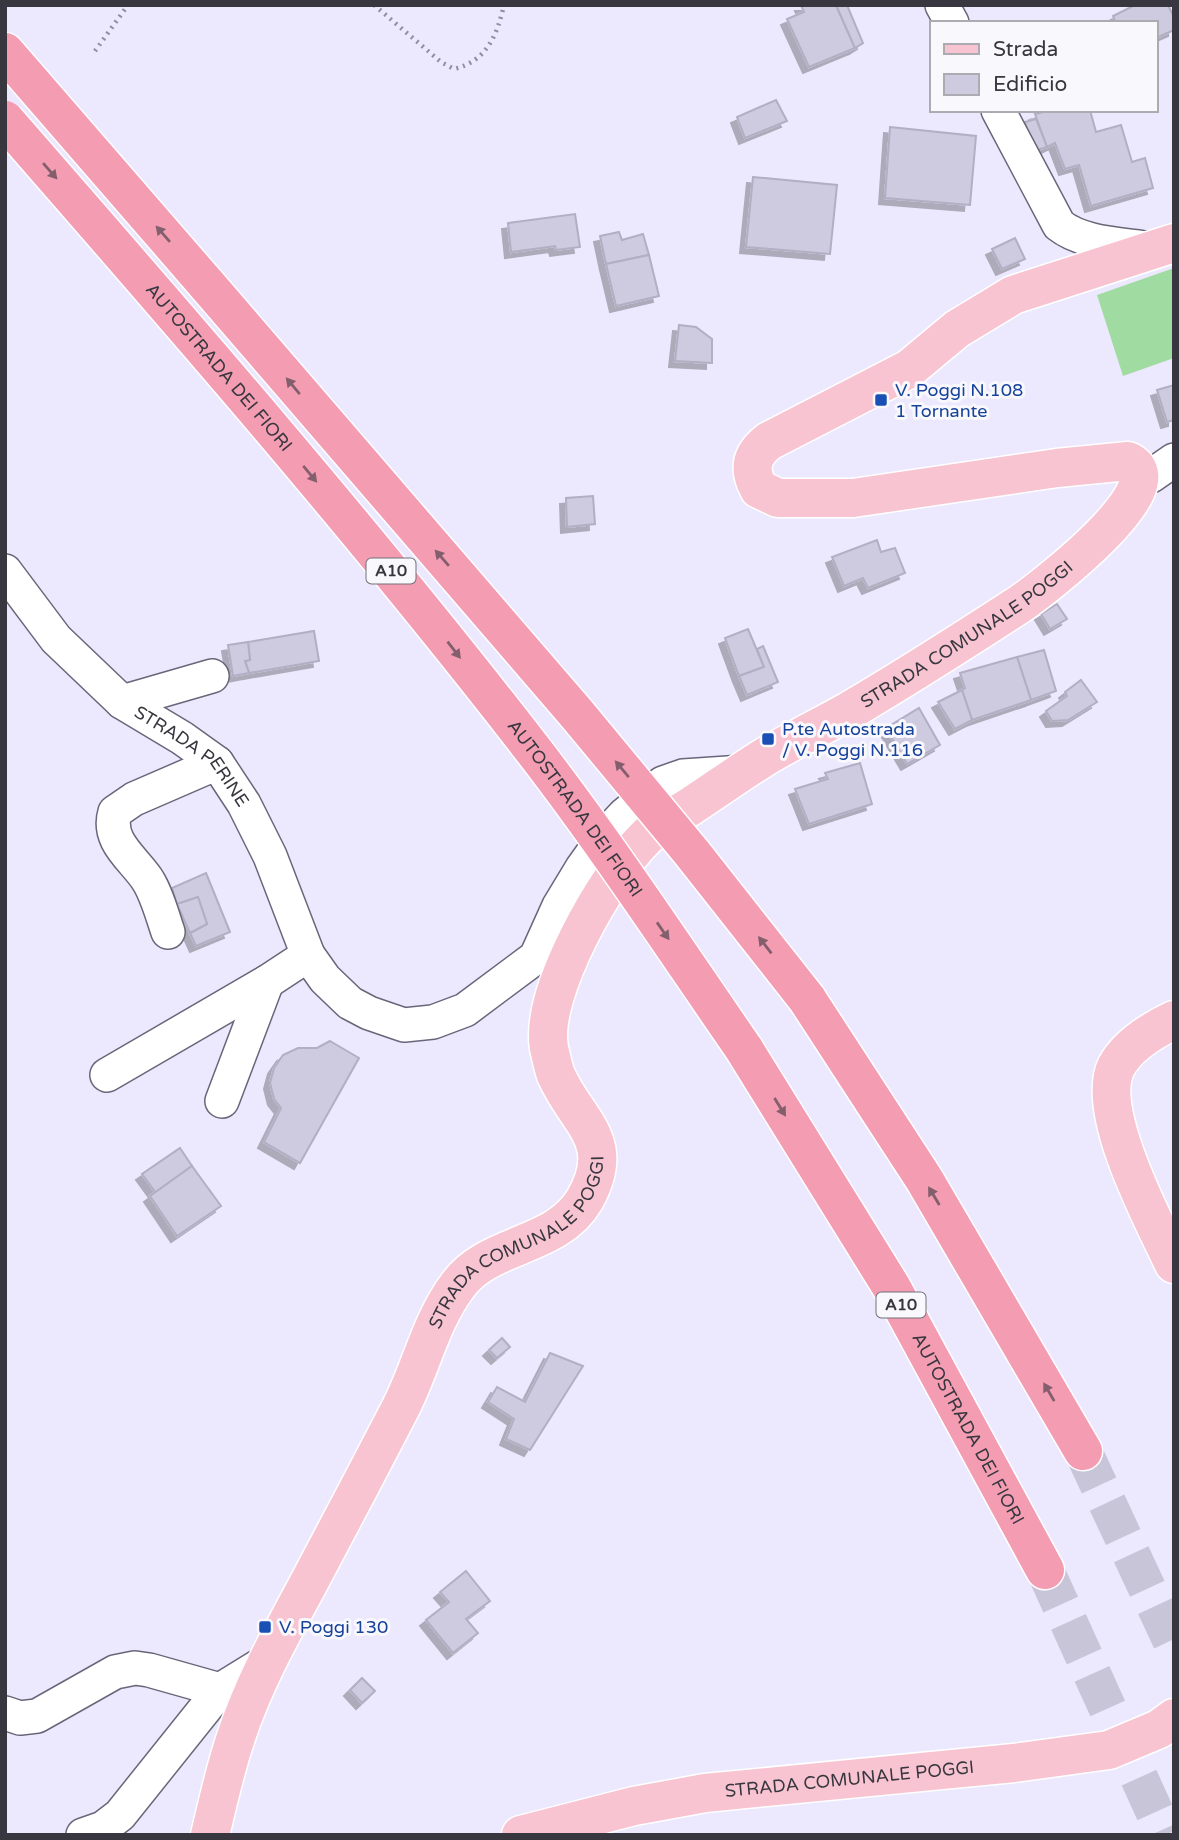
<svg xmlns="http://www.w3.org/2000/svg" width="1179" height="1840" viewBox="0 0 1179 1840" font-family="'Varela Round',sans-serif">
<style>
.green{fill:#a0dca1}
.building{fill:#cecadf;stroke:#b2aec3;stroke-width:2;filter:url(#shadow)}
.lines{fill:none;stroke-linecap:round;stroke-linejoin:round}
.highway-tunnel{stroke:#c8c5d8;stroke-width:38;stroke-dasharray:38 19;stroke-linecap:butt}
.minor-casing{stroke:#6a6679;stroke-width:36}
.major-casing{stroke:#fff;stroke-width:41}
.highway-casing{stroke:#fff;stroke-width:41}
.path{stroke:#918f9e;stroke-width:4.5;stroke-dasharray:2 5;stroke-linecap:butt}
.minor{stroke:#fff;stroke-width:33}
.major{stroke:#f8c4d1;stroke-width:38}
.highway{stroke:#f39cb2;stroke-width:38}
.highway-bridge-casing{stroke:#fff;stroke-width:41;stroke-linecap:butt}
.highway-bridge{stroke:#f39cb2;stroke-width:38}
.oneway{fill:#835f6d}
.transit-dot{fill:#1a4fb4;stroke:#f9f8fd;stroke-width:2.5}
.labels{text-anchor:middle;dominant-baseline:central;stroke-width:6;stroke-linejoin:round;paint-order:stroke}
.shield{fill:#f9f8fd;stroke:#727178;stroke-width:2}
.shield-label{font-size:16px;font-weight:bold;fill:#38373f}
.street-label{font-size:18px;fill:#38373f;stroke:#f9f8fd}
.transit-label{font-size:18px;fill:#164399;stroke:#f9f8fd;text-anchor:start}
</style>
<defs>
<filter id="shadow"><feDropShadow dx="-6" dy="6" stdDeviation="0" flood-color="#0004"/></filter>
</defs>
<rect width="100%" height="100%" fill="#ece8fe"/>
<path class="green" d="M1174,268V358L1123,376L1097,295Z"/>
<g class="building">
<path d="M801,5H836L855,48L809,67L787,19L804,12Z"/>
<path d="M836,5H847L863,43L855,48Z"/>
<path d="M1135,5H1168L1174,17V30L1156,38V23H1116L1113,16Z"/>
<path d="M776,100L787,121L745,138L737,117Z"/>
<path d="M1051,110H1090L1096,132L1121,125L1132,162L1145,158L1153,188L1091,206L1079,165L1065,169L1055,143L1047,147L1035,114Z"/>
<path d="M1036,119L1047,147L1034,151L1025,122Z"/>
<path d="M890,127L976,136L970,205L885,198Z"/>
<path d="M753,177L837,185L830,254L746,247Z"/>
<path d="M575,214L580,247L556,250L555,246L511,252L508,223Z"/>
<path d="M619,232L622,240L643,234L649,255L606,264L600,236Z"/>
<path d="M1015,238L1025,259L1002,269L992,249Z"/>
<path d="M649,255L659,296L616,306L606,264Z"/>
<path d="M679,325L696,327L712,339V363L675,361Z"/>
<path d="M1174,385V420L1167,422L1157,390Z"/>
<path d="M593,496L595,524L567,527L566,498Z"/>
<path d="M877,540L881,552L895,548L905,573L868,588L863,578L844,586L832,557Z"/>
<path d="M1057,604L1067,619L1050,629L1041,614Z"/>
<path d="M748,629L764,667L739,676L725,638Z"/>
<path d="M314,631L319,661L249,673L245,661L250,660L248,642Z"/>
<path d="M248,642L250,660L245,661L249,673L233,676L228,645Z"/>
<path d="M763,646L778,682L747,695L739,676L764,667L757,649Z"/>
<path d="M1044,650L1056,691L1031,700L1017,657Z"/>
<path d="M1017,657L1031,700L972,720L962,690L965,688L960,673Z"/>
<path d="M1081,680L1097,702L1068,720L1052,721L1046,711L1067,696L1065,692Z"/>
<path d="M962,690L972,720L955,729L938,702Z"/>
<path d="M919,708L940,745L907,764L886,728Z"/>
<path d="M860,763L872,804L809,824L795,789L828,779L825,773Z"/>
<path d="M206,873L230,932L196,946L190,933L207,924L198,897L177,904L172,888Z"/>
<path d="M198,897L207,924L190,933L177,904Z"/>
<path d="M330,1041L359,1058L300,1163L264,1142L281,1108L274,1099L270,1083L274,1068L283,1055L298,1048H317Z"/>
<path d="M180,1148L192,1166L156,1193L142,1174Z"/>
<path d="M192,1166L221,1206L177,1236L150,1196Z"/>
<path d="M502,1338L510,1347L497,1358L489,1350Z"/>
<path d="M550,1353L583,1366L530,1450L506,1439L514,1419L488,1402L497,1387L525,1402Z"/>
<path d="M466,1571L490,1601L466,1619L478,1633L453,1653L426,1620L449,1602L440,1592Z"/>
<path d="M362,1678L375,1691L362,1703L350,1690Z"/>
</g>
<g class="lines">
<g class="highway-tunnel">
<path d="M1083,1451L1174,1646"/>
<path d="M1045,1570L1165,1835"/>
</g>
<g class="minor-casing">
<g id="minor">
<path d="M942,5L952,23"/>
<path d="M998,110L1059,225C1083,244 1122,244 1152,249"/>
<path d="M1151,476L1174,460"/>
<path id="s1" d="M5,571L56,639L122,702L182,738L217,763L244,804L270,856L308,955L325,979L350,1003L369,1013L404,1025L433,1022L465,1010L536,957L559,906L582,868L607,833L624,815L663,783L683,776L743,772"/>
<path d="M122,702L212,676"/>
<path d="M168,932C162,915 157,894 147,879C133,858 106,841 115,812L134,799L217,763"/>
<path d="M107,1075L267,982L308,955"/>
<path d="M222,1101L267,982"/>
<path d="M5,1713L20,1718L37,1716L115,1672L135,1668L149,1670L220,1690"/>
<path d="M83,1835L103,1828L120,1815L220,1690L267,1661"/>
</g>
</g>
<g class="major-casing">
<g id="major">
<path d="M1174,1020C1153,1030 1127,1046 1116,1067C1095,1111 1153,1220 1174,1264"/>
<path id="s2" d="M210,1835C218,1802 225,1769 236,1737C253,1685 280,1636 306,1588C338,1528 369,1469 400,1409C421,1369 430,1322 458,1285C489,1242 557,1248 585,1199C618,1140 577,1123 556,1075C553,1067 551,1056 549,1048C539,993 607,875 646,837C659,824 677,815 691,806C717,789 742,771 768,755C794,740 822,726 849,711C907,677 963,641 1020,604C1042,589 1179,484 1128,461L1057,468L853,498H778L759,489C748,469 751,455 769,441L909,369L957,329L1013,295L1174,243"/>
<path id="s3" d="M521,1835L634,1806L705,1793L1014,1763L1109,1750L1159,1729L1174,1718"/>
</g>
</g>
<g class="highway-casing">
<g id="highway">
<path d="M5,52L208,286"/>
<path d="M807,999L924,1179L1083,1451"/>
<path id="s4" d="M744,1049L892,1288L1045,1570"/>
</g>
</g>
<g class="path">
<path d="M374,5L441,62L454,69C487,61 497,35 504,5"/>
<path d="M95,51L128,5"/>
</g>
<use href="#minor" class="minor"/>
<use href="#major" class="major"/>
<use href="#highway" class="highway"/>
<g class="highway-bridge-casing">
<g id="highway-bridge">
<path id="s5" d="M5,120C183,324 361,528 527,742C604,841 673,946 744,1049"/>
<path d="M208,286L576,713L692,853L807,999"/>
</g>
</g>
<use href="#highway-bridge" class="highway-bridge"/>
</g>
<defs><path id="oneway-solid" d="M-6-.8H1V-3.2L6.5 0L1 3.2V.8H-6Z" transform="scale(1.75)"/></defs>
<g class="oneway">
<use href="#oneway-solid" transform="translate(50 171) rotate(49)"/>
<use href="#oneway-solid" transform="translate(163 234) rotate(-131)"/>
<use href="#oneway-solid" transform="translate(293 386) rotate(-130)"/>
<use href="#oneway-solid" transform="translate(310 474) rotate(50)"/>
<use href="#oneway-solid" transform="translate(442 558) rotate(-131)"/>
<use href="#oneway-solid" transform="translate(454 650) rotate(52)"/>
<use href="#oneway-solid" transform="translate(622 769) rotate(-130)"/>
<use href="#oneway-solid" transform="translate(663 931) rotate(55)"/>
<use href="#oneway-solid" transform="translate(765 945) rotate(-128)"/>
<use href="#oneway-solid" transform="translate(780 1107) rotate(58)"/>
<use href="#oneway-solid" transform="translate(934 1196) rotate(-121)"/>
<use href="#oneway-solid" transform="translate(1049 1392) rotate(-120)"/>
</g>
<g class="transit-dot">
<rect x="874" y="393" width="14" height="14" rx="3.5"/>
<rect x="761" y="732" width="14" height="14" rx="3.5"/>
<rect x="258" y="1620" width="14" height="14" rx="3.5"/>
</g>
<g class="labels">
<g class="shield">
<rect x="366.5" y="558.5" width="49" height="25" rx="5"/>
<rect x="876.5" y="1292.5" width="49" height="25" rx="5"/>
</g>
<g class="shield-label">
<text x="391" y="571">A10</text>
<text x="901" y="1305">A10</text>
</g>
<g class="street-label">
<text stroke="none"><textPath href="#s5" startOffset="327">AUTOSTRADA DEI FIORI</textPath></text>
<text stroke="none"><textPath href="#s2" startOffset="1544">STRADA COMUNALE POGGI</textPath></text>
<text stroke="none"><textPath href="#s1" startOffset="266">STRADA PERINE</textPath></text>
<text stroke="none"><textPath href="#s5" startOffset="894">AUTOSTRADA DEI FIORI</textPath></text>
<text stroke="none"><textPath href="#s2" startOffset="682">STRADA COMUNALE POGGI</textPath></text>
<text stroke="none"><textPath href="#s4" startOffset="441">AUTOSTRADA DEI FIORI</textPath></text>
<text stroke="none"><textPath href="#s3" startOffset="334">STRADA COMUNALE POGGI</textPath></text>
</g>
<g class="transit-label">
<text x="895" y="390">V. Poggi N.108<tspan x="895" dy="21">1 Tornante</tspan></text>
<text x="782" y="729">P.te Autostrada<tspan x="782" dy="21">/ V. Poggi N.116</tspan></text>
<text x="279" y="1627">V. Poggi 130</text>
</g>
</g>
<rect width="1179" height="1840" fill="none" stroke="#38373f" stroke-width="14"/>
<rect x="930" y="21" width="228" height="91" fill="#f9f8fd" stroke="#acabb1" stroke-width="2"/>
<rect x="944" y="44" width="35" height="10" fill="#f8c4d1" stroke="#acabb1" stroke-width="2"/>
<text x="993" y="56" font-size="21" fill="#38373f">Strada</text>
<rect x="944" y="74" width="35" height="21" fill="#cecadf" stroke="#acabb1" stroke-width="2"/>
<text x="993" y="91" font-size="21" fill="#38373f">Edificio</text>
</svg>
